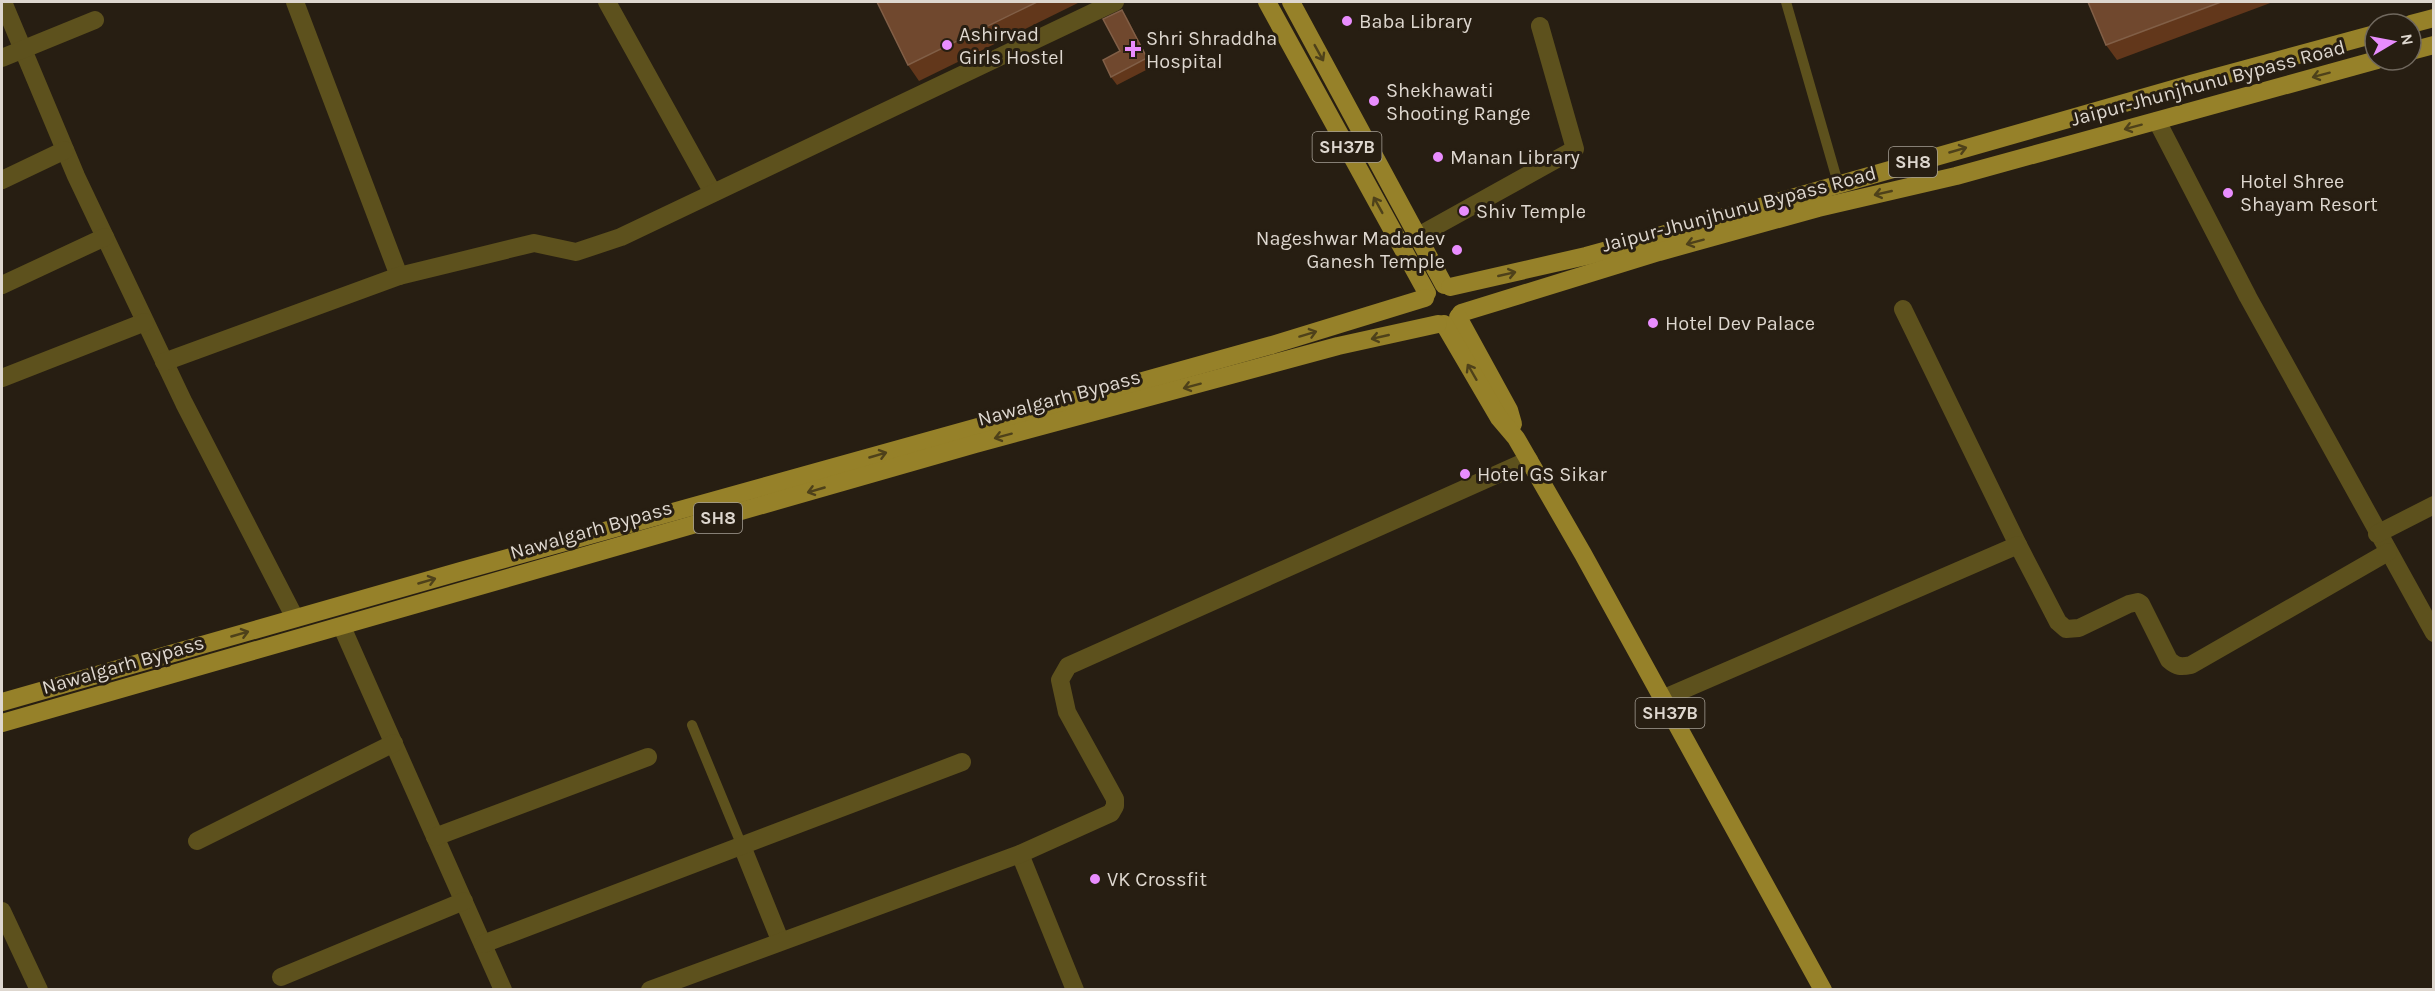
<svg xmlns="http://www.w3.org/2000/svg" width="2435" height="991" viewBox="0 0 2435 991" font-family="Karla,sans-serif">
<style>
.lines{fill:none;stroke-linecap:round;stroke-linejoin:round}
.lane{stroke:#5d511d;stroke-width:10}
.street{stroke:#5d511d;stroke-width:18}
.primary{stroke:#968129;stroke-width:18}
.wall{fill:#62371b}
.shaded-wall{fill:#45260f}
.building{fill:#70482e;stroke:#815f47;stroke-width:1.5}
.oneway{stroke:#4e411a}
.poi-dot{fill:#e98dfe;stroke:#271e12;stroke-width:2}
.labels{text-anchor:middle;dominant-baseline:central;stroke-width:6;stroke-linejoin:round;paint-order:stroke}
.shield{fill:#271e12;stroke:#a7a096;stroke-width:1.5}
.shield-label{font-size:18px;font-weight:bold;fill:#ded7cf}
.poi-label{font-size:20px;fill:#ded7cf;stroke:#271e12;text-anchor:start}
.street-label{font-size:20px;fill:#ded7cf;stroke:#271e12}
</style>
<rect width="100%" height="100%" fill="#271e12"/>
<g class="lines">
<g class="lane">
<path d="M1786,2L1838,183"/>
<path d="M692,725L742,846"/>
</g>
<g class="street">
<path d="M3,2L76,176L184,403L295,618"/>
<path d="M295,2L399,276"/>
<path d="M607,2L713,193"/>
<path d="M2,58L95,20"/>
<path d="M2157,121L2248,297L2434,633"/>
<path d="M2,180L65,150"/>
<path d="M1418,236L1575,149L1540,26"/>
<path d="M2,285L105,237"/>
<path d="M1903,309L2018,545"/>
<path d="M164,362L399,276L534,243L576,252L621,237L1115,2"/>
<path d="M2,378L145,322"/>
<path d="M2377,534L2434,505"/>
<path d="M342,627L503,990"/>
<path d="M1662,699L2018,545L2058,622L2066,629L2079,628L2129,604L2138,602L2141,604L2169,660C2177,667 2181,667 2191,665L2388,552"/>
<path d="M435,837L648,757"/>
<path d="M197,841L394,743"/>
<path d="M742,846L780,940"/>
<path d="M1020,854L1075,990"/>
<path d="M2,911L39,990"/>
<path d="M483,944L962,762"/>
<path d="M281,977L464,901"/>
<path d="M650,990L1020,854L1111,813L1115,806V799L1067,712L1060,680L1068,666L1529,460"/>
</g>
<g class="primary">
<path d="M1267,2L1427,293"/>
<path d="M1291,2L1444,285"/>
<path d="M2411,24L2434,18"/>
<path d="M2411,51L2434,45"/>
<path d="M1450,287L1586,256L1655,237L2191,84L2375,34"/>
<path d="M1461,313L1659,252L1818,208L1956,176L2377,60"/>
<path d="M1458,317L1509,410L1513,424"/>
<path d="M1444,324L1499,418L1516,438L1583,554L1823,990"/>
<path d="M2,702L461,571L1272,345L1425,298"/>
<path d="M2,723L975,444L1338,346L1438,324"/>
</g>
</g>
<g class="wall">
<path d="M877,2H1080L919,81L908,65Z"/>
<path d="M2088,2H2273L2117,60L2106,45Z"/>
<path d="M1122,10L1127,18L1152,67L1117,85L1111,77L1120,51Z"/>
</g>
<path class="shaded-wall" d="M1122,10L1127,18L1152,67L1147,58Z"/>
<g class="building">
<path d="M877,2H1037L908,65Z"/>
<path d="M2088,2H2221L2106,45Z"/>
<path d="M1122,10L1147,58L1111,77L1103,60L1120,51L1103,19Z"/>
</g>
<defs><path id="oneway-shaft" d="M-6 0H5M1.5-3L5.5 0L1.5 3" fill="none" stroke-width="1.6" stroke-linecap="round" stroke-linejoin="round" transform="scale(1.5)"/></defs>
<g class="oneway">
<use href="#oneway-shaft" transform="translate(1319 53) rotate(61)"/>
<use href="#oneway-shaft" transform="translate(2321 75) rotate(165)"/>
<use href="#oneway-shaft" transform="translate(2133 127) rotate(165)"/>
<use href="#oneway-shaft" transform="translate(1958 150) rotate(-16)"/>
<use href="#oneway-shaft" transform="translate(1883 193) rotate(167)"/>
<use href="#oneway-shaft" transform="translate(1378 205) rotate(-119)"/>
<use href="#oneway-shaft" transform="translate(1695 242) rotate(165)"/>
<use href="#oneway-shaft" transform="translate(1507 274) rotate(-13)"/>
<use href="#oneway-shaft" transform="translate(1308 334) rotate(-17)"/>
<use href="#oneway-shaft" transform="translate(1380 337) rotate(167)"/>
<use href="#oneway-shaft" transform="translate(1472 372) rotate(-120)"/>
<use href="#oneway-shaft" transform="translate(1192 386) rotate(165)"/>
<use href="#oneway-shaft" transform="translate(1003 436) rotate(165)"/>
<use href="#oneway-shaft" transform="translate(878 455) rotate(-16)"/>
<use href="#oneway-shaft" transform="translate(816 490) rotate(164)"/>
<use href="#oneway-shaft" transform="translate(427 581) rotate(-16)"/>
<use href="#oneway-shaft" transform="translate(240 634) rotate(-16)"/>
</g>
<g class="poi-dot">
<circle cx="1347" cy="21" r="6"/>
<circle cx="947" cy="45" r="6"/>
<path d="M1130 40h6v6h6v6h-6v6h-6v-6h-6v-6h6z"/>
<circle cx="1374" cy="101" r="6"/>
<circle cx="1438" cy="157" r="6"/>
<circle cx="2228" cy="193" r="6"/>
<circle cx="1464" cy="211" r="6"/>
<circle cx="1457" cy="250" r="6"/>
<circle cx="1653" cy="323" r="6"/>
<circle cx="1465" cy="474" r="6"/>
<circle cx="1095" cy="879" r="6"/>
</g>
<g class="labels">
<g class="shield">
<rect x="1312.5" y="132" width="69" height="30" rx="4.5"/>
<rect x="1889" y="147" width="48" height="30" rx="4.5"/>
<rect x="694" y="503" width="48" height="30" rx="4.5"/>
<rect x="1635.5" y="698" width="69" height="30" rx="4.5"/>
</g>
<g class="shield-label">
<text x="1347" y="147">SH37B</text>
<text x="1913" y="162">SH8</text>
<text x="718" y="518">SH8</text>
<text x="1670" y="713">SH37B</text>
</g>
<g class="poi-label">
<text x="1359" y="21">Baba Library</text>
<text x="959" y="34">Ashirvad<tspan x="959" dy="23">Girls Hostel</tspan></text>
<text x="1146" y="38">Shri Shraddha<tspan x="1146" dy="23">Hospital</tspan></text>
<text x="1386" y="90">Shekhawati<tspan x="1386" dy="23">Shooting Range</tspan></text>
<text x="1450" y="157">Manan Library</text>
<text x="2240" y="181">Hotel Shree<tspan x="2240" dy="23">Shayam Resort</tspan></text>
<text x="1476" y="211">Shiv Temple</text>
<text x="1445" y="238" text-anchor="end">Nageshwar Madadev<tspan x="1445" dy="23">Ganesh Temple</tspan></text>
<text x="1665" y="323">Hotel Dev Palace</text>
<text x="1477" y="474">Hotel GS Sikar</text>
<text x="1107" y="879">VK Crossfit</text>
</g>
<g class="street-label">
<text transform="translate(2208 83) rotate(-15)">Jaipur-Jhunjhunu Bypass Road</text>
<text transform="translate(1739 209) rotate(-15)">Jaipur-Jhunjhunu Bypass Road</text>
<text transform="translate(1059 398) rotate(-15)">Nawalgarh Bypass</text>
<text transform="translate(591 530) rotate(-16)">Nawalgarh Bypass</text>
<text transform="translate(123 665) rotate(-16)">Nawalgarh Bypass</text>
</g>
</g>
<rect width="2435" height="991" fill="none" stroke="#ded7cf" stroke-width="6"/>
<g transform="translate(2393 42) rotate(80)"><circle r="28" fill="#271e12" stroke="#70685e" stroke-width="1.5"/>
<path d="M0-4.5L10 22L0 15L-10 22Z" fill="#e98dfe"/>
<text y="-9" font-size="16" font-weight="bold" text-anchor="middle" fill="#ded7cf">N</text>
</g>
</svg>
